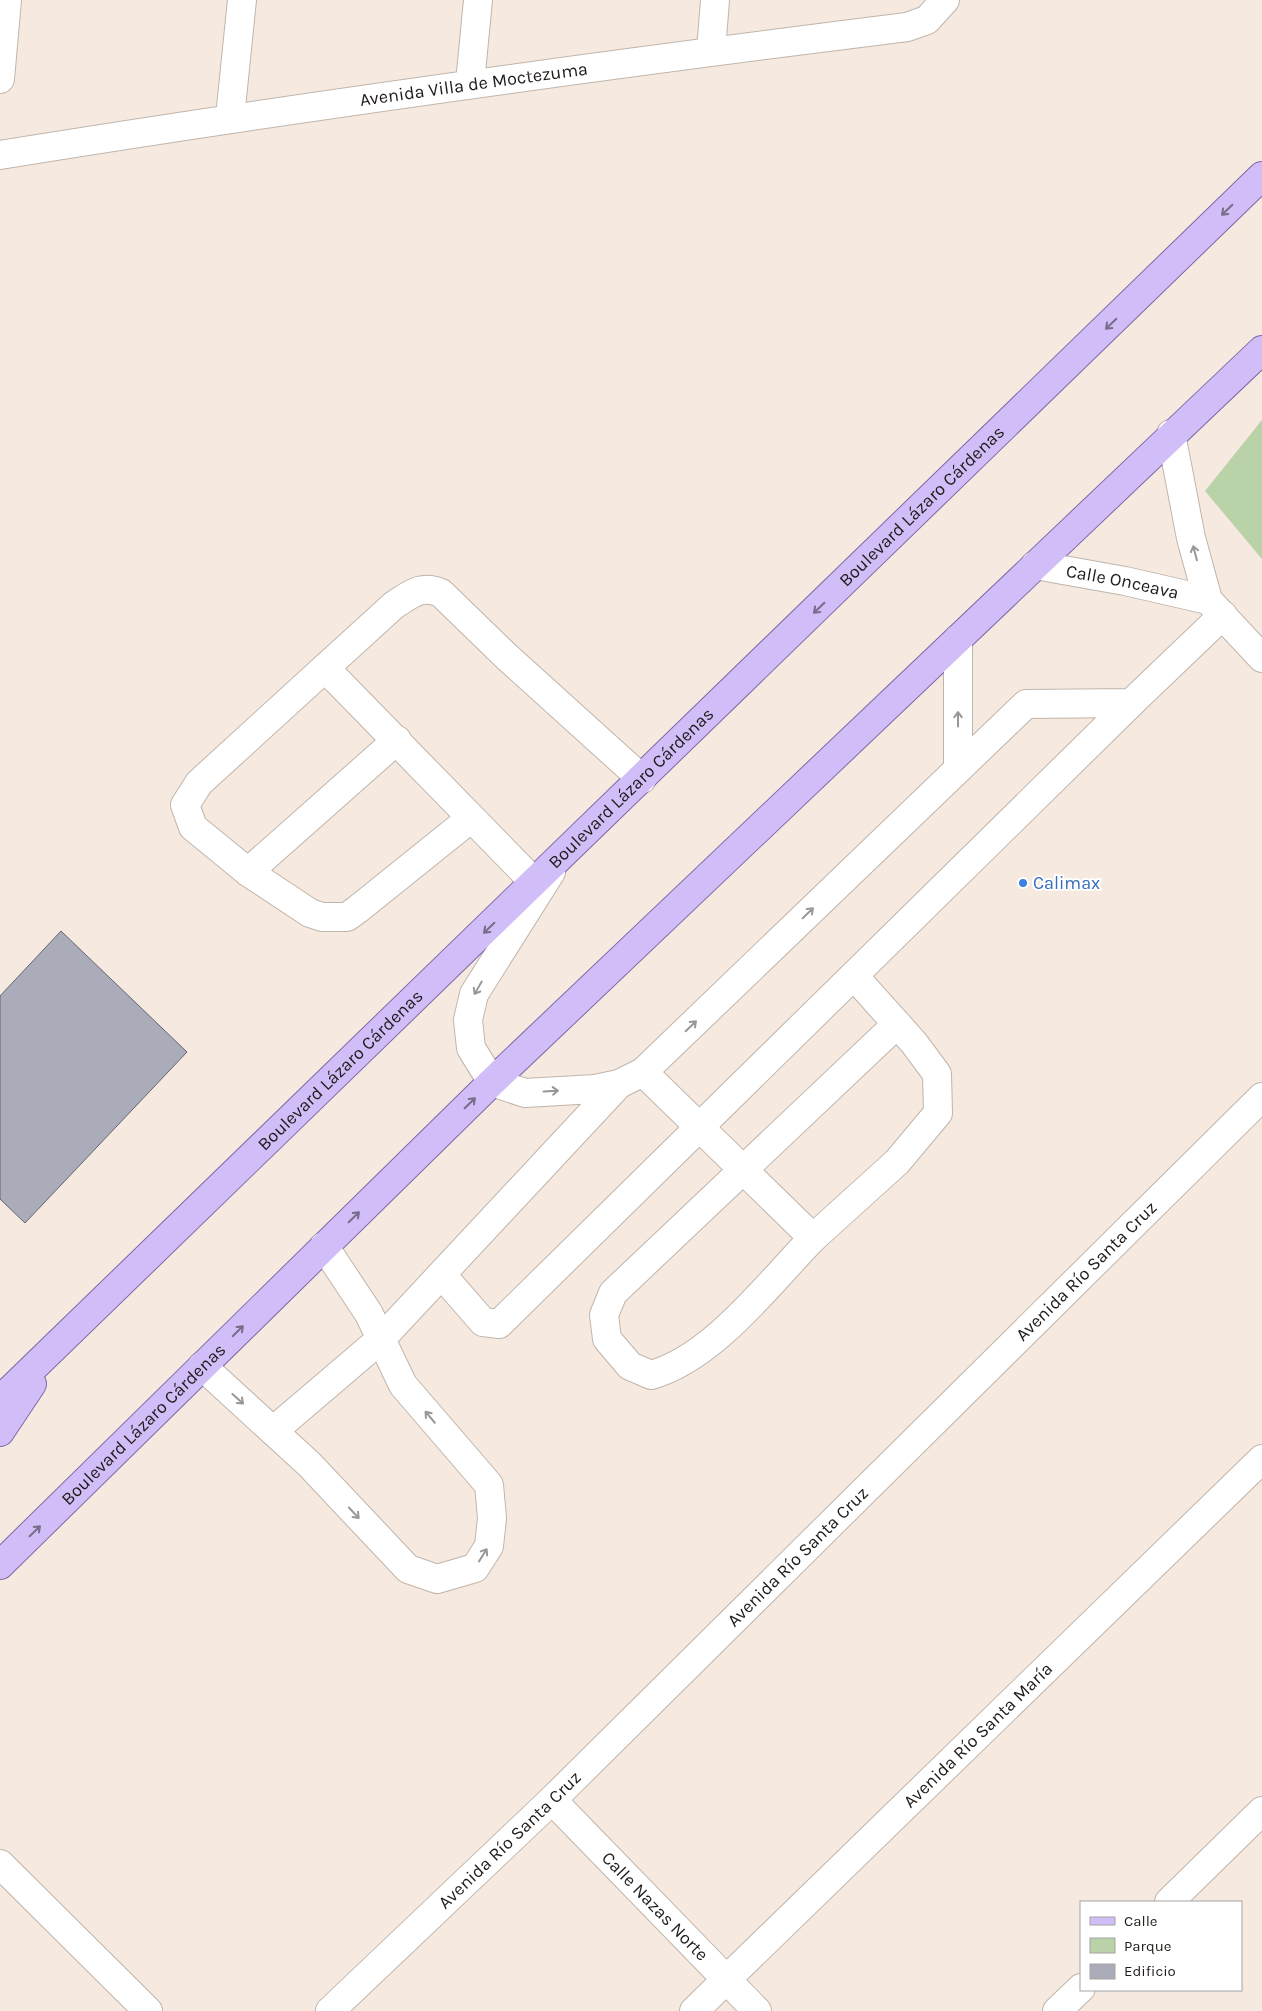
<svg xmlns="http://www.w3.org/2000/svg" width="1262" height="2011" viewBox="0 0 1262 2011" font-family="Karla,sans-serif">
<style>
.green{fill:#b9d2a7}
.building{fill:#abacb9;stroke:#636470}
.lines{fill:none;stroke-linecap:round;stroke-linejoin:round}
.minor-casing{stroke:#c0b5ab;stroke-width:30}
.major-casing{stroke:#7f69a6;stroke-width:30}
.minor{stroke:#fff;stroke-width:28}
.major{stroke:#d1bef8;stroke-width:28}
.oneway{stroke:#786c88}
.oneway2{stroke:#9a9897}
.shop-dot{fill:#3f7fe0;stroke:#fff;stroke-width:2}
.labels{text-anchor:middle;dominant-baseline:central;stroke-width:4;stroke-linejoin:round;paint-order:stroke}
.street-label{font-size:18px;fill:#1f1b18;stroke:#fff}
.shop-label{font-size:18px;fill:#366cbe;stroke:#fff;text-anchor:start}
</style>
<rect width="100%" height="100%" fill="#f6e9e0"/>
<path class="green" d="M1262,420V559L1205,491Z"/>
<path class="building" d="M61,931L187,1052L25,1223L0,1199V996Z"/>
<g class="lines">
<g class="minor-casing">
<g id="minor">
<path d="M711,51L715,0"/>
<path d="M0,79L7,0"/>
<path d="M470,83L478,0"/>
<path d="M230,117L242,0"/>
<path id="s1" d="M0,155C302,106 604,65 907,27L927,20L945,0"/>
<path d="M1171,434L1191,538L1208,600L1262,658"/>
<path id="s2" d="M1035,565L1125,581L1208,600"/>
<path d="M958,639V768"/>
<path d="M325,668L535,883"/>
<path d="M470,819L358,909L347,917H322L310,913L248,872L193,827L185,805L199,783L394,605C410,595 421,584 441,593L507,657L642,779"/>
<path d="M248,872L397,740"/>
<path d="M551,872L474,994L468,1020L471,1048L492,1082L525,1093L595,1089L619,1084L643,1072L1026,704L1131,703L1223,615"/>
<path d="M643,1072L813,1238L897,1162L938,1113L937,1074L914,1043L854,976"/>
<path d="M813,1238C768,1284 713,1358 651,1375L630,1366L607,1339L604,1315L613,1293L897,1024"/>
<path d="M442,1275L483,1322L499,1324L1131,703"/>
<path d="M202,1366L309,1464L408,1569L437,1579L475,1568L489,1546L492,1518L489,1485L403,1385L369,1314L324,1246"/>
<path d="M273,1431L382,1338L619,1084"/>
<path id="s3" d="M552,1800L757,2011"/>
<path d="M0,1864L148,2011"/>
<path d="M1169,1902L1262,1811"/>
<path id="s4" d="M330,2011L552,1800L1262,1097"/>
<path id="s5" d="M694,2011L1262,1459"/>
<path d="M1057,2011L1081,1988"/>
</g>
</g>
<g class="major-casing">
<g id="major">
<path id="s6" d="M0,1400L1262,176"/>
<path d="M0,1432L32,1384"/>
<path id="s7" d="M0,1565L492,1082L1262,350"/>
</g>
</g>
<use href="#minor" class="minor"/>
<use href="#major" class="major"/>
</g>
<defs><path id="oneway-shaft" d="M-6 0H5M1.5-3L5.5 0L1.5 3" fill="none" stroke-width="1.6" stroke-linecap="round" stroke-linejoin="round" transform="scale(1.25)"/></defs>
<g class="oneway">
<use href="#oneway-shaft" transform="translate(1227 210) rotate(136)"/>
<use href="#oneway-shaft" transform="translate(1111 324) rotate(136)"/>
<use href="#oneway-shaft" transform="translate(819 608) rotate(136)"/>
<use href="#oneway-shaft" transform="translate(489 928) rotate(136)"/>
<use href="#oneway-shaft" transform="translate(470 1103) rotate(-44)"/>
<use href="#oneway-shaft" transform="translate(354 1217) rotate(-44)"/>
<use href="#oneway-shaft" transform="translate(238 1331) rotate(-45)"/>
<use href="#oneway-shaft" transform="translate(35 1531) rotate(-44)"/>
</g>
<g class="oneway2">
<use href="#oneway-shaft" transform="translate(1195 553) rotate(-105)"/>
<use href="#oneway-shaft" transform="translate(958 719) rotate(-90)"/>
<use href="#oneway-shaft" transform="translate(808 913) rotate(-44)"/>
<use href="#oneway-shaft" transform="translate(478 988) rotate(120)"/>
<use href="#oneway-shaft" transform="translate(691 1026) rotate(-44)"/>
<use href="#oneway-shaft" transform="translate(551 1091) rotate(-3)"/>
<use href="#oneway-shaft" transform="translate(238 1399) rotate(42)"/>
<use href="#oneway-shaft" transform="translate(430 1417) rotate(-130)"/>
<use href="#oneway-shaft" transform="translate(354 1513) rotate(47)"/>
<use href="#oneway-shaft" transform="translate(483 1555) rotate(-58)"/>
</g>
<circle class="shop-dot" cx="1023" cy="883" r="5"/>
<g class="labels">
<g class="street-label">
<text stroke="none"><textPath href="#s1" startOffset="479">Avenida Villa de Moctezuma</textPath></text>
<text stroke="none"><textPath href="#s6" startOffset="1284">Boulevard Lázaro Cárdenas</textPath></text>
<text stroke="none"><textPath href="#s2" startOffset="89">Calle Onceava</textPath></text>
<text stroke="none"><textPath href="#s6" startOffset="879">Boulevard Lázaro Cárdenas</textPath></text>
<text stroke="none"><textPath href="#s6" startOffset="474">Boulevard Lázaro Cárdenas</textPath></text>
<text stroke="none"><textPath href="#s4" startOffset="1058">Avenida Río Santa Cruz</textPath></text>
<text stroke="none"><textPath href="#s7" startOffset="201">Boulevard Lázaro Cárdenas</textPath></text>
<text stroke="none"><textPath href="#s4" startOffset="652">Avenida Río Santa Cruz</textPath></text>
<text stroke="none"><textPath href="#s5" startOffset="396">Avenida Río Santa María</textPath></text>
<text stroke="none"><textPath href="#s4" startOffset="248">Avenida Río Santa Cruz</textPath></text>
<text stroke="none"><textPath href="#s3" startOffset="148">Calle Nazas Norte</textPath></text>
</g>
<g class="shop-label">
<text x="1033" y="883">Calimax</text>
</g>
</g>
<rect x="1080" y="1901" width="162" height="90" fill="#ffffff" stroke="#a5a4a3"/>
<rect x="1090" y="1917" width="25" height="8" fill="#d1bef8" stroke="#a5a4a3"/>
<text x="1124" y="1926" font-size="15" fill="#1f1b18">Calle</text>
<rect x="1090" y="1938" width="25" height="15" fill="#b9d2a7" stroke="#a5a4a3"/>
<text x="1124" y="1951" font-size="15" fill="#1f1b18">Parque</text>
<rect x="1090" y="1964" width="25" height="15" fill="#abacb9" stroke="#a5a4a3"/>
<text x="1124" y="1976" font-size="15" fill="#1f1b18">Edificio</text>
</svg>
